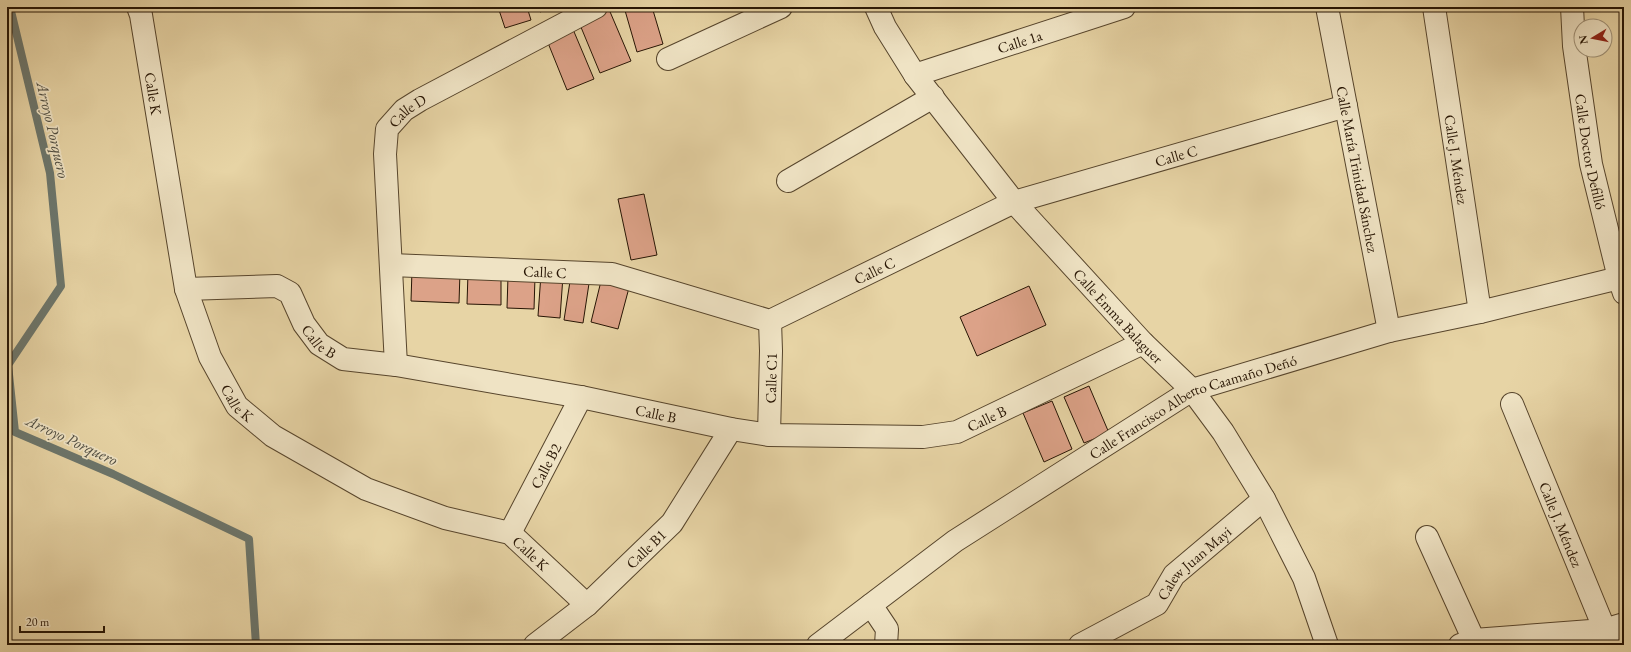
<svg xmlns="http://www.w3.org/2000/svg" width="1631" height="652" viewBox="0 0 1631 652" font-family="'EB Garamond',serif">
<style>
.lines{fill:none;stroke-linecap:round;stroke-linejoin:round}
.stream{stroke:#6c766c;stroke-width:8}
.building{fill:#dca288;stroke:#271504}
.minor-casing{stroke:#57452c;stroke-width:24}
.tertiary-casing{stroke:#57452c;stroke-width:24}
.minor{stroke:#efe3c4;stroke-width:22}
.tertiary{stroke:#efe3c4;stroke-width:22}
.labels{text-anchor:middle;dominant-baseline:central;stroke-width:3.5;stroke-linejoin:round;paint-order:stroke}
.street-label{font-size:15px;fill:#271504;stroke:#efe3c4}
.water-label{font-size:16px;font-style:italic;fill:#4f4d41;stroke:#efe3c4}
</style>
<rect width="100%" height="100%" fill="#e7d4a5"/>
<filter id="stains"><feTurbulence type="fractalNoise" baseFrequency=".005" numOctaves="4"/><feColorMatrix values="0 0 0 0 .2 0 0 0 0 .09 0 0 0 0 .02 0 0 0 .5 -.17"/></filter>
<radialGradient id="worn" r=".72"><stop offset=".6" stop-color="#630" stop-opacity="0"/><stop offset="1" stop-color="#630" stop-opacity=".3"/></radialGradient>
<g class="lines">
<path class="stream" d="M10,7L50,173L61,286L8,365L15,432L113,474L249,539L256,645"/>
</g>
<g class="building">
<path d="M498,7H527L531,20L505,28Z"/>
<path d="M538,7H553L540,12Z"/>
<path d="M608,7L631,61L600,73L578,20Z"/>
<path d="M624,7H652L663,44L637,52Z"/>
<path d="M572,27L594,79L567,90L546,38Z"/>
<path d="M644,194L657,255L631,260L618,199Z"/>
<path d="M412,270L460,272L459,303L411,301Z"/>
<path d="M468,273L501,274V305L467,304Z"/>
<path d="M541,274L563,276L560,318L538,316Z"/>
<path d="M571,275L590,277L583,323L564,320Z"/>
<path d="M508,276L535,277L534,309L507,308Z"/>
<path d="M602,277L630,284L618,329L591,322Z"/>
<path d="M1029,286L1046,325L977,356L960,317Z"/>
<path d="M1089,386L1109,433L1084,443L1064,397Z"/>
<path d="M1052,401L1072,449L1044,462L1023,413Z"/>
</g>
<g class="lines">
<g class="minor-casing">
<g id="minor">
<path id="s1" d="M138,7L141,15L186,289L210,357L237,406L273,436L366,489L445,518L510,533L587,605"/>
<path id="s2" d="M1327,7L1389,331"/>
<path id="s3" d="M1434,7L1480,312"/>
<path id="s4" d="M1572,7L1574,46L1591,164L1619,278L1624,293"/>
<path d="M668,59L781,7"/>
<path id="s5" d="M915,75L1124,7"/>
<path d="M788,181L933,97"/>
<path id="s6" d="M391,265L612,274L770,321L1014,202L1346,106"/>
<path id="s7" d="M186,289L277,286L290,293L304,324L319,344L343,359L396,365L581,397L731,429L769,435L923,437L957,432L1143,343"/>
<path id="s8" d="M396,365L385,154L387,129L404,110L420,100L596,7"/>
<path id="s9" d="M1512,404L1611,645"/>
<path id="s10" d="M769,435L771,351L770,321"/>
<path id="s11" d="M510,533L581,397"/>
<path d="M1427,537L1476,645"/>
<path d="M871,605L887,629L886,645"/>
<path id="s12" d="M535,645L587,605L672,523L731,429"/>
<path id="s13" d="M818,645L955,541L1192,390L1389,331L1480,312L1619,278"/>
<path id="s14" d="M1080,645L1157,604L1174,575L1264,499"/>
<path d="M1460,645L1474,640L1604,630L1624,624"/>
</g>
</g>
<g class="tertiary-casing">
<g id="tertiary">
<path id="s15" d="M876,7L885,27L915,75L1014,202L1143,343L1192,390L1223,432L1264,499L1304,578L1327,645"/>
</g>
</g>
<use href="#minor" class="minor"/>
<use href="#tertiary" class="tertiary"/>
</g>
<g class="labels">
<g class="street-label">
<text stroke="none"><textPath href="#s5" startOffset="110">Calle 1a</textPath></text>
<text stroke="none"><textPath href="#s1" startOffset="88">Calle K</textPath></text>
<text stroke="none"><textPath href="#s8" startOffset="264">Calle D</textPath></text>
<text stroke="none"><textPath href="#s4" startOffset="146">Calle Doctor Defilló</textPath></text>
<text stroke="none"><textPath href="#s6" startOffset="826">Calle C</textPath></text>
<text stroke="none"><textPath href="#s3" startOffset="154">Calle J. Méndez</textPath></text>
<text stroke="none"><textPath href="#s2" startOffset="165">Calle María Trinidad Sánchez</textPath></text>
<text stroke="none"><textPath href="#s6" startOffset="502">Calle C</textPath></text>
<text stroke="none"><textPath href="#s6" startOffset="154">Calle C</textPath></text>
<text stroke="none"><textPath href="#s15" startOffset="394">Calle Emma Balaguer</textPath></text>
<text stroke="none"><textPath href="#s7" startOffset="163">Calle B</textPath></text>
<text stroke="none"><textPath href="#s10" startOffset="57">Calle C1</textPath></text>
<text stroke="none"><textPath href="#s1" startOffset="412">Calle K</textPath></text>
<text stroke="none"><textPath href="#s13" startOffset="447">Calle Francisco Alberto Caamaño Deñó</textPath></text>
<text stroke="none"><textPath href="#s7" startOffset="511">Calle B</textPath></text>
<text stroke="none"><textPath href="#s7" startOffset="847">Calle B</textPath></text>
<text stroke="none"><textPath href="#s11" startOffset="76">Calle B2</textPath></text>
<text stroke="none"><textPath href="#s9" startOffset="130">Calle J. Méndez</textPath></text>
<text stroke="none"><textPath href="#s12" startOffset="147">Calle B1</textPath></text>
<text stroke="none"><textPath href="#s1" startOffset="748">Calle K</textPath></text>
<text stroke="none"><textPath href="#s14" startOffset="143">Calew Juan Mayi</textPath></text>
</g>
<g class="water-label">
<text transform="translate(53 130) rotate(77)">Arroyo Porquero</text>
<text transform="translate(72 440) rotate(25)">Arroyo Porquero</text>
</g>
</g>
<rect width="1631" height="652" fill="none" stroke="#e7d4a5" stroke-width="24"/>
<rect x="8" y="8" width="1615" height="636" fill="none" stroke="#271504" stroke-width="2"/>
<rect x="12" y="12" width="1607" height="628" fill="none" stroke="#271504"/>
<g transform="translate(1593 38) rotate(260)"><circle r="19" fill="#efe3c4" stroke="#9f9177"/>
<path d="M0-3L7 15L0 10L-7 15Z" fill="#8f2418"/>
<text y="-6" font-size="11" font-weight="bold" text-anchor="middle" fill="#271504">N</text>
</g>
<path d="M20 626v6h84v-6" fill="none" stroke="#271504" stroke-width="2"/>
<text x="26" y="626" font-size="12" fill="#271504" stroke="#efe3c4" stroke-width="3" paint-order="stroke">20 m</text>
<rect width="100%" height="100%" filter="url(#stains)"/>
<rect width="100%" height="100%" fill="url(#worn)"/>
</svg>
